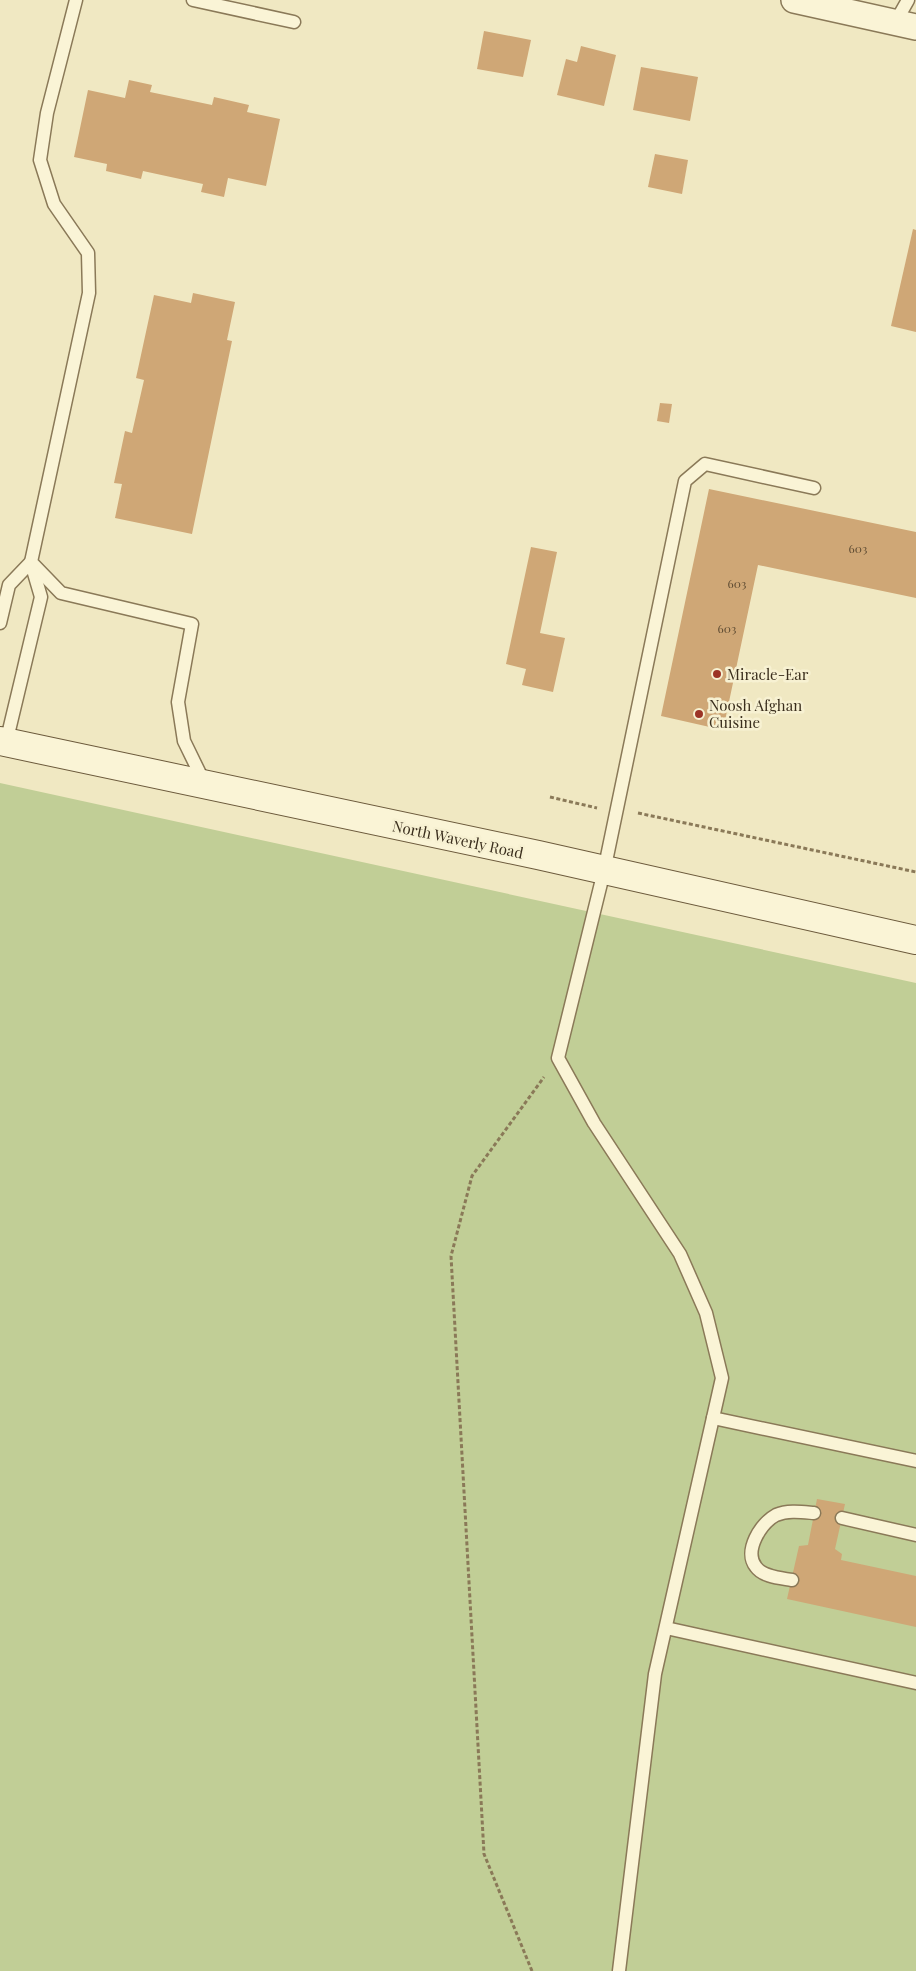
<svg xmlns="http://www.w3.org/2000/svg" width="916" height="1971" viewBox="0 0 916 1971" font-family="'Playfair Display',serif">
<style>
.green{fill:#c1ce96}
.building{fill:#cfa776}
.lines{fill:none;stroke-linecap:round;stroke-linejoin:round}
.lane-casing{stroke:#8a7958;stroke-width:15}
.street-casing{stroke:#8a7958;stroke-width:28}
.secondary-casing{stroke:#6c5a3c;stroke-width:30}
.path{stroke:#8a7958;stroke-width:3;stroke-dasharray:4 2.5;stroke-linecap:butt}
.lane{stroke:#faf4d6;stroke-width:12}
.street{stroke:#faf4d6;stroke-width:25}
.secondary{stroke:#faf4d6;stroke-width:28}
.poi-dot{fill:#9c3426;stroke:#f7f1d2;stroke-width:2}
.labels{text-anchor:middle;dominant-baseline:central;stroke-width:5;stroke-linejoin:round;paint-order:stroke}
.number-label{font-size:12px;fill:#5f4c33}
.poi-label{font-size:15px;fill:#3a2e1d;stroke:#f7f1d2;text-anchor:start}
.street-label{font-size:15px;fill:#3a2e1d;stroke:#f7f1d2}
</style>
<rect width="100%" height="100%" fill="#f0e8c2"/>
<path class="green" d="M0,783L916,983V1971H0Z"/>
<g class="building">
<path d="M484,31L531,40L523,77L477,69Z"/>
<path d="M581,46L616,55L604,106L557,95L566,59L577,62Z"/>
<path d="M641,67L698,77L690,121L633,110Z"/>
<path d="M129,80L152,85L150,92L212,105L214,97L249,105L247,112L280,119L266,186L228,178L224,197L201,192L203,184L143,171L141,179L106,171L107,164L74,157L88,90L125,98Z"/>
<path d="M655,154L688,160L682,194L648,187Z"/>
<path d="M913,229L916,230V332L891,326Z"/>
<path d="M193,293L235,302L227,340L232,341L192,534L115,518L122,484L114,483L125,431L132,433L144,380L136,378L154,295L191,303Z"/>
<path d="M660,403L672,404L669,423L657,421Z"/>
<path d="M709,489L916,532V598L758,565L723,730L661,716Z"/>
<path d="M531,547L557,552L540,633L565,638L553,692L522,685L526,669L506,664Z"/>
<path d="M817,1499L845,1504L835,1549L842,1554L841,1560L916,1576V1627L787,1599L799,1546L808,1545Z"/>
</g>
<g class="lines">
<g class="lane-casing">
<g id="lane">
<path d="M76,0L47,113L40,160L54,204L88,253L89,293L31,562L61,593L192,624L178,702L184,741L204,782"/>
<path d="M193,0L294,22"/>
<path d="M895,23L908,0"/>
<path d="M0,623L9,585L31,562"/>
<path d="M6,743L41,597L31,563"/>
<path d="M713,1418L916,1461"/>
<path d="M842,1518L916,1535"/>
<path d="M792,1580C781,1578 763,1577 756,1567C743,1551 761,1523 776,1515C788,1510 802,1512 814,1513"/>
<path d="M666,1628L916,1683"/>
<path d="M619,1971L655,1674L722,1378L706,1313L680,1254L594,1123L558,1058L604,871L685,481L705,464L814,488"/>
</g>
</g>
<g class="street-casing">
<path id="street" d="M794,0L916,27"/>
</g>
<g class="secondary-casing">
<path id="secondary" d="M0,741L538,855L916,940"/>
</g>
<g class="path">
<path d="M550,797L597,808"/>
<path d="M638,813L916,872"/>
<path d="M532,1971L484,1854L451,1256L472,1176L544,1077"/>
</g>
<use href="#lane" class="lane"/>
<use href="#street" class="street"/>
<use href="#secondary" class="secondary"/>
</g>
<g class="poi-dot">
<circle cx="717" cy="674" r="5"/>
<circle cx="699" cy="714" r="5"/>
</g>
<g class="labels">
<g class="number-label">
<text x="858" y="548">603</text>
<text x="737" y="583">603</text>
<text x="727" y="628">603</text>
</g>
<g class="poi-label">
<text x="727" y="674">Miracle-Ear</text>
<text x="709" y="705">Noosh Afghan<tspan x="709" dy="17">Cuisine</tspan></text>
</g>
<g class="street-label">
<text transform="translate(458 839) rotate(12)">North Waverly Road</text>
</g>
</g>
</svg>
